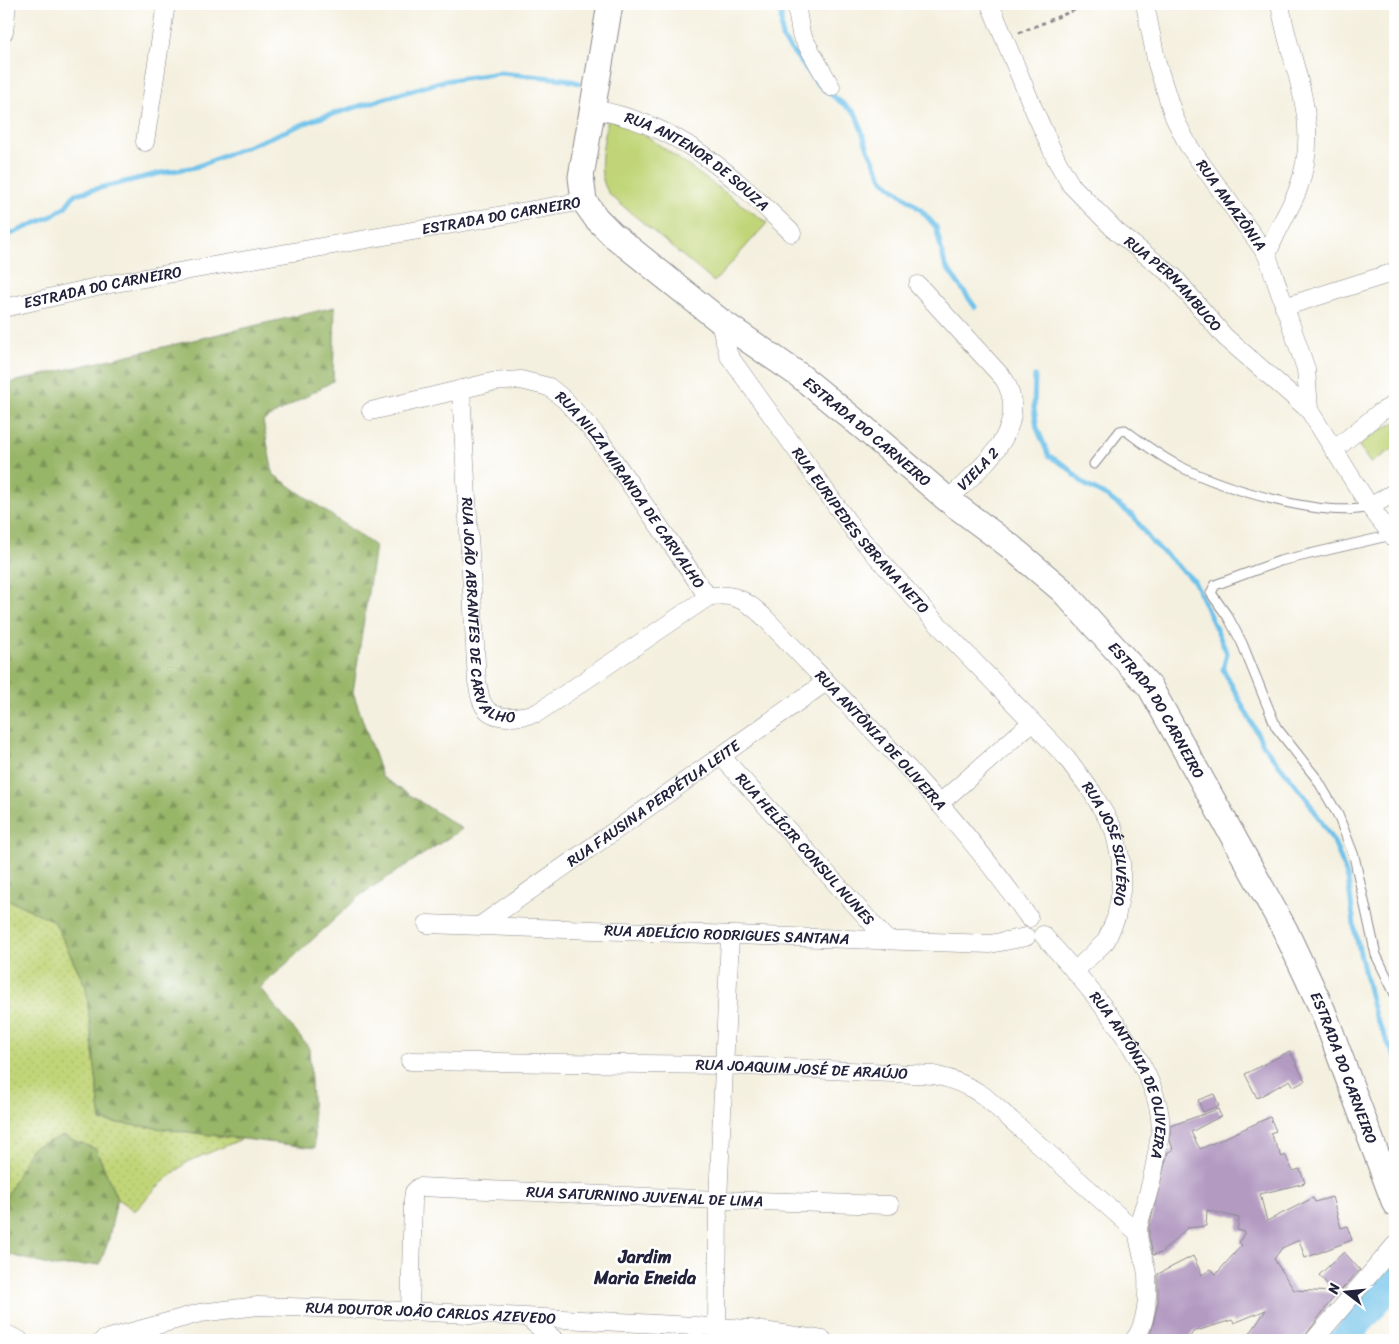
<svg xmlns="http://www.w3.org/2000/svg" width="1399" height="1344" viewBox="0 0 1399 1344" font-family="Sriracha,sans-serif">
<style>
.grass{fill:url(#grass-dots);stroke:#727c5a}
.forest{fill:url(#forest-firs);stroke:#5d6c52}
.park{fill:#c1d578;stroke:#727c5a}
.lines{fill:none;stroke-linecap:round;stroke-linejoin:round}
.stream{stroke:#6dc1e9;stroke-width:5}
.river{stroke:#6dc1e9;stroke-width:29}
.building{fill:#b29ac1}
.lane-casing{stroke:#8b898d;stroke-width:11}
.street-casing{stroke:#8b898d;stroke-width:19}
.secondary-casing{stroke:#8b898d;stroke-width:27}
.path{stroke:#8b898d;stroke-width:3;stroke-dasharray:4 4;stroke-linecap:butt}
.lane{stroke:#fff;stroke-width:9}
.street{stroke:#fff;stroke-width:18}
.secondary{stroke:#fff;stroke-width:25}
.labels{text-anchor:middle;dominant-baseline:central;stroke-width:5;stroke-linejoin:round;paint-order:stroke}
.street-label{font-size:15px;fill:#22223b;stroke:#fff}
.quarter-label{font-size:18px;font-weight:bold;fill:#22223b;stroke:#fff}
</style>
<defs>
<pattern id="grass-dots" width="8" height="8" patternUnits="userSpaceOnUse" patternTransform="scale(1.25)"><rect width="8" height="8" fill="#c1d578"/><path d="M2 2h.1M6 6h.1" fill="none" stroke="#a6b769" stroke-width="1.8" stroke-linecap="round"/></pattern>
<pattern id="forest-firs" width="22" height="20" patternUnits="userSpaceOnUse" patternTransform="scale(1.25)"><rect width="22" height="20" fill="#98b668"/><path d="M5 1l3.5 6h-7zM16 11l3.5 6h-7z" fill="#7c9457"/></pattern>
</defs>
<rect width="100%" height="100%" fill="#fff"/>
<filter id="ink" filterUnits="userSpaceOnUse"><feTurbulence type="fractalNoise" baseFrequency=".02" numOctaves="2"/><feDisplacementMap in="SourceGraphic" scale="10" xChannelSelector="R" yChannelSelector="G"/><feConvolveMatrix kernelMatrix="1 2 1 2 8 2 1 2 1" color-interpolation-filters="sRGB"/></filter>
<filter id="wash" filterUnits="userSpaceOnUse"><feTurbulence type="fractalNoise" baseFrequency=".0096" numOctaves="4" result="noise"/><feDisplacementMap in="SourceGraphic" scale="20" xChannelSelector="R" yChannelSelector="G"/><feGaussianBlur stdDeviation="1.12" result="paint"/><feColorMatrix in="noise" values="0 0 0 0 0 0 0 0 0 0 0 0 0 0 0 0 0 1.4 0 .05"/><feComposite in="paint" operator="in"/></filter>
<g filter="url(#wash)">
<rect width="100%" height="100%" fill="#f4f0df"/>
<path class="grass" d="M4,889L9,900L54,921L86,987L101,1121L242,1139L187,1162L156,1188L135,1211L117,1199L96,1149L8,1194L4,1201Z"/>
<g class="forest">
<path d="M335,307L333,381L263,421L273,474L375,546L353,692L382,777L462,829L362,894L260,988L309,1048L315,1148L101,1121L86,987L54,921L9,900L4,889V384Z"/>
<path d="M63,1136L96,1149L117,1199L108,1242L100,1264L55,1267L4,1253V1201L31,1148Z"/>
</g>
<g class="park">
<path d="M608,118L647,136L767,223L714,282L611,196C594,175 604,144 608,118Z"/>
<path d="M1395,422V448L1370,463L1358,444Z"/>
</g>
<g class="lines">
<g class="stream">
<path d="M777,4L781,14L782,38L818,84L856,114L868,149L883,180L921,210L936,227L945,265L975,307"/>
<path d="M4,237L52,216L65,207L75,194L161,173L196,167L316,119L443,81L500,73L564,79L579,83"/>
<path d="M1035,376L1034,408L1037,428L1049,456L1066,466L1084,484L1108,497L1134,517L1150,540L1194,581L1227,653L1223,669L1264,746L1307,799L1335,844L1348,879L1355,932L1375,1016L1395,1057"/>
</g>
<path class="river" d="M1344,1340L1395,1279"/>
</g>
<g id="blocks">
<g class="building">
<path d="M1290,1051L1305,1081L1294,1087L1290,1080L1257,1098L1245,1074Z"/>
<path d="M1214,1094L1219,1106L1203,1112L1198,1100Z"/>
<path d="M1218,1109L1221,1116L1191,1132L1200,1149L1270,1117L1276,1131L1270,1133L1282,1157L1285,1155L1293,1171L1300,1169L1305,1183L1260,1194L1267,1221L1313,1198L1315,1202L1332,1197L1341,1228L1347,1226L1352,1240L1305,1258L1299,1240L1282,1248L1274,1259L1294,1290L1334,1292L1319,1275L1344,1252L1360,1270L1331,1301L1302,1340H1256L1249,1335L1266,1310L1234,1323L1232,1320L1193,1332L1188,1340H1147L1152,1329L1158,1302V1274L1193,1256L1202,1275L1211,1269L1216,1274L1242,1245L1239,1242L1245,1232L1237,1230L1239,1218L1207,1210L1206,1226L1187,1228L1161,1253L1153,1255L1149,1237V1227L1168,1152L1173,1150L1170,1140V1126Z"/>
</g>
</g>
</g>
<g filter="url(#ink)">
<use href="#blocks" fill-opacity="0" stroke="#8b898d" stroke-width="1"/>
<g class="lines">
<g class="lane-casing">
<g id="lane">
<path d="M1094,464L1120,431L1125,430C1142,443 1160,456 1179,466C1223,488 1322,519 1370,507"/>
<path d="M1392,535L1280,561L1215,585L1211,593L1228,617L1242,643L1276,727L1317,779L1338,815L1354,856L1376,955L1395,994"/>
</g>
</g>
<g class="street-casing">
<g id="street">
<path d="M796,4L801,34L831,87"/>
<path id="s1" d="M990,4L1034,110L1057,161L1071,185L1117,232L1174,277L1225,337L1309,410L1370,507L1395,539"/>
<path id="s2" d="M1145,4L1157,64L1174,117L1188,145L1267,255L1306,369L1309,410"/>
<path d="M4,32L7,4"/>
<path id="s3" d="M591,109C679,123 730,173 792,233"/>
<path d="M145,142L166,4"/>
<path d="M1267,255C1275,233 1288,213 1297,192C1324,122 1291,71 1280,4"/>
<path d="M918,285L1004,379C1033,429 980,467 948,500"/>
<path d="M1284,307L1395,272"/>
<path id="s4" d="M4,308L110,284L584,201"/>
<path id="s5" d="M719,320L729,356L855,532L930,616L1066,757L1092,792L1114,830L1121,861V891L1116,918L1106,941L1075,971"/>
<path id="s6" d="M461,389L477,682C479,688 479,696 482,702C490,723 521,717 537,713L708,597C732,592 746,600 763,616C855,712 953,808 1029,918"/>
<path id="s7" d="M371,411L492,382L521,380L549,387L565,400L597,436L708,597"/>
<path d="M1334,450L1379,413L1395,404"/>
<path d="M1370,507L1395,492"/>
<path id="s8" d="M722,757L887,940"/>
<path d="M939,804L1031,723"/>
<path id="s9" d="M427,924L990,944L1026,937"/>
<path id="s10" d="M481,925L826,682"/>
<path id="s11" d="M1043,935C1082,979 1168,1073 1160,1134C1157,1155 1153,1177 1147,1197C1144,1208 1137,1223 1138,1234C1139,1247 1145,1261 1147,1274C1148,1295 1147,1324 1134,1340"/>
<path id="s12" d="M410,1061L723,1065L934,1075C953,1079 968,1085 984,1096L1137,1232"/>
<path id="s13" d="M410,1311L413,1200L414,1192L419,1187L718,1200L890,1205"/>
<path d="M529,1319L555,1340"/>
<path d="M717,1327L718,1200L730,937"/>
<path d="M4,1333L19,1340"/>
<path id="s14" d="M103,1340L200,1313L258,1306L410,1311L751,1329L823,1340"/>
<path d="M1314,1340L1395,1245"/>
</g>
</g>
<g class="secondary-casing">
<g id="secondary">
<path id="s15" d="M610,4L581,177L584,201L596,218L613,235L719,320L799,375L864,428L948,500L1011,547L1063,591L1150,687L1285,930L1323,1011L1395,1204"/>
</g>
</g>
<path class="path" d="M1019,33L1089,4"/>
<use href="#lane" class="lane"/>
<use href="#street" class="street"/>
<use href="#secondary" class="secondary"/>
</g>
</g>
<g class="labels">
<g class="street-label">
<text stroke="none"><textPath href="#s3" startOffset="120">RUA ANTENOR DE SOUZA</textPath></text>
<text stroke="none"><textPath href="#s2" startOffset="222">RUA AMAZÔNIA</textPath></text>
<text stroke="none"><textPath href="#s4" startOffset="506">ESTRADA DO CARNEIRO</textPath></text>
<text stroke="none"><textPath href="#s1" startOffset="341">RUA PERNAMBUCO</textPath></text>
<text stroke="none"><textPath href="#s4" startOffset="101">ESTRADA DO CARNEIRO</textPath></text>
<text stroke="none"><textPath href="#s15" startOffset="566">ESTRADA DO CARNEIRO</textPath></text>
<text transform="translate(978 469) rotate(-46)">VIELA 2</text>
<text stroke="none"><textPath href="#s7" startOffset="314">RUA NILZA MIRANDA DE CARVALHO</textPath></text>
<text stroke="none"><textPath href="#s5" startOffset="256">RUA EURIPEDES SBRANA NETO</textPath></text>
<text stroke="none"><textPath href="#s6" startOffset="231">RUA JOÃO ABRANTES DE CARVALHO</textPath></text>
<text stroke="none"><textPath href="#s15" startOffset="971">ESTRADA DO CARNEIRO</textPath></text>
<text stroke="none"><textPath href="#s6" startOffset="814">RUA ANTÔNIA DE OLIVEIRA</textPath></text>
<text stroke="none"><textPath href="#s10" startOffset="211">RUA FAUSINA PERPÉTUA LEITE</textPath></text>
<text stroke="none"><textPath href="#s5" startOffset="661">RUA JOSÉ SILVÉRIO</textPath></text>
<text stroke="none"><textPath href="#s8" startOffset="124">RUA HELÍCIR CONSUL NUNES</textPath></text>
<text stroke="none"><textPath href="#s9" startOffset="300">RUA ADELÍCIO RODRIGUES SANTANA</textPath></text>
<text stroke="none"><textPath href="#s15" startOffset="1376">ESTRADA DO CARNEIRO</textPath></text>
<text stroke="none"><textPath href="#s12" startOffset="392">RUA JOAQUIM JOSÉ DE ARAÚJO</textPath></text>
<text stroke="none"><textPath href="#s11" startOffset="169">RUA ANTÔNIA DE OLIVEIRA</textPath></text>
<text stroke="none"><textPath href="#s13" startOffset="352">RUA SATURNINO JUVENAL DE LIMA</textPath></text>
<text stroke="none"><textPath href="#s14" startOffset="332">RUA DOUTOR JOÃO CARLOS AZEVEDO</textPath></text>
</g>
<g class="quarter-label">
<text x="645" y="1257">Jardim<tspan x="645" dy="21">Maria Eneida</tspan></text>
</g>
</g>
<rect width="1399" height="1344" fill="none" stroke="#fff" stroke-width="20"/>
<g transform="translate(1346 1292) rotate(286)" stroke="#ffffff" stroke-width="4" paint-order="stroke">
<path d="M0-4L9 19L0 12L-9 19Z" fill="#22223b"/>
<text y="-8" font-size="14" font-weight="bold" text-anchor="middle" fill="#22223b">N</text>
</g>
</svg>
